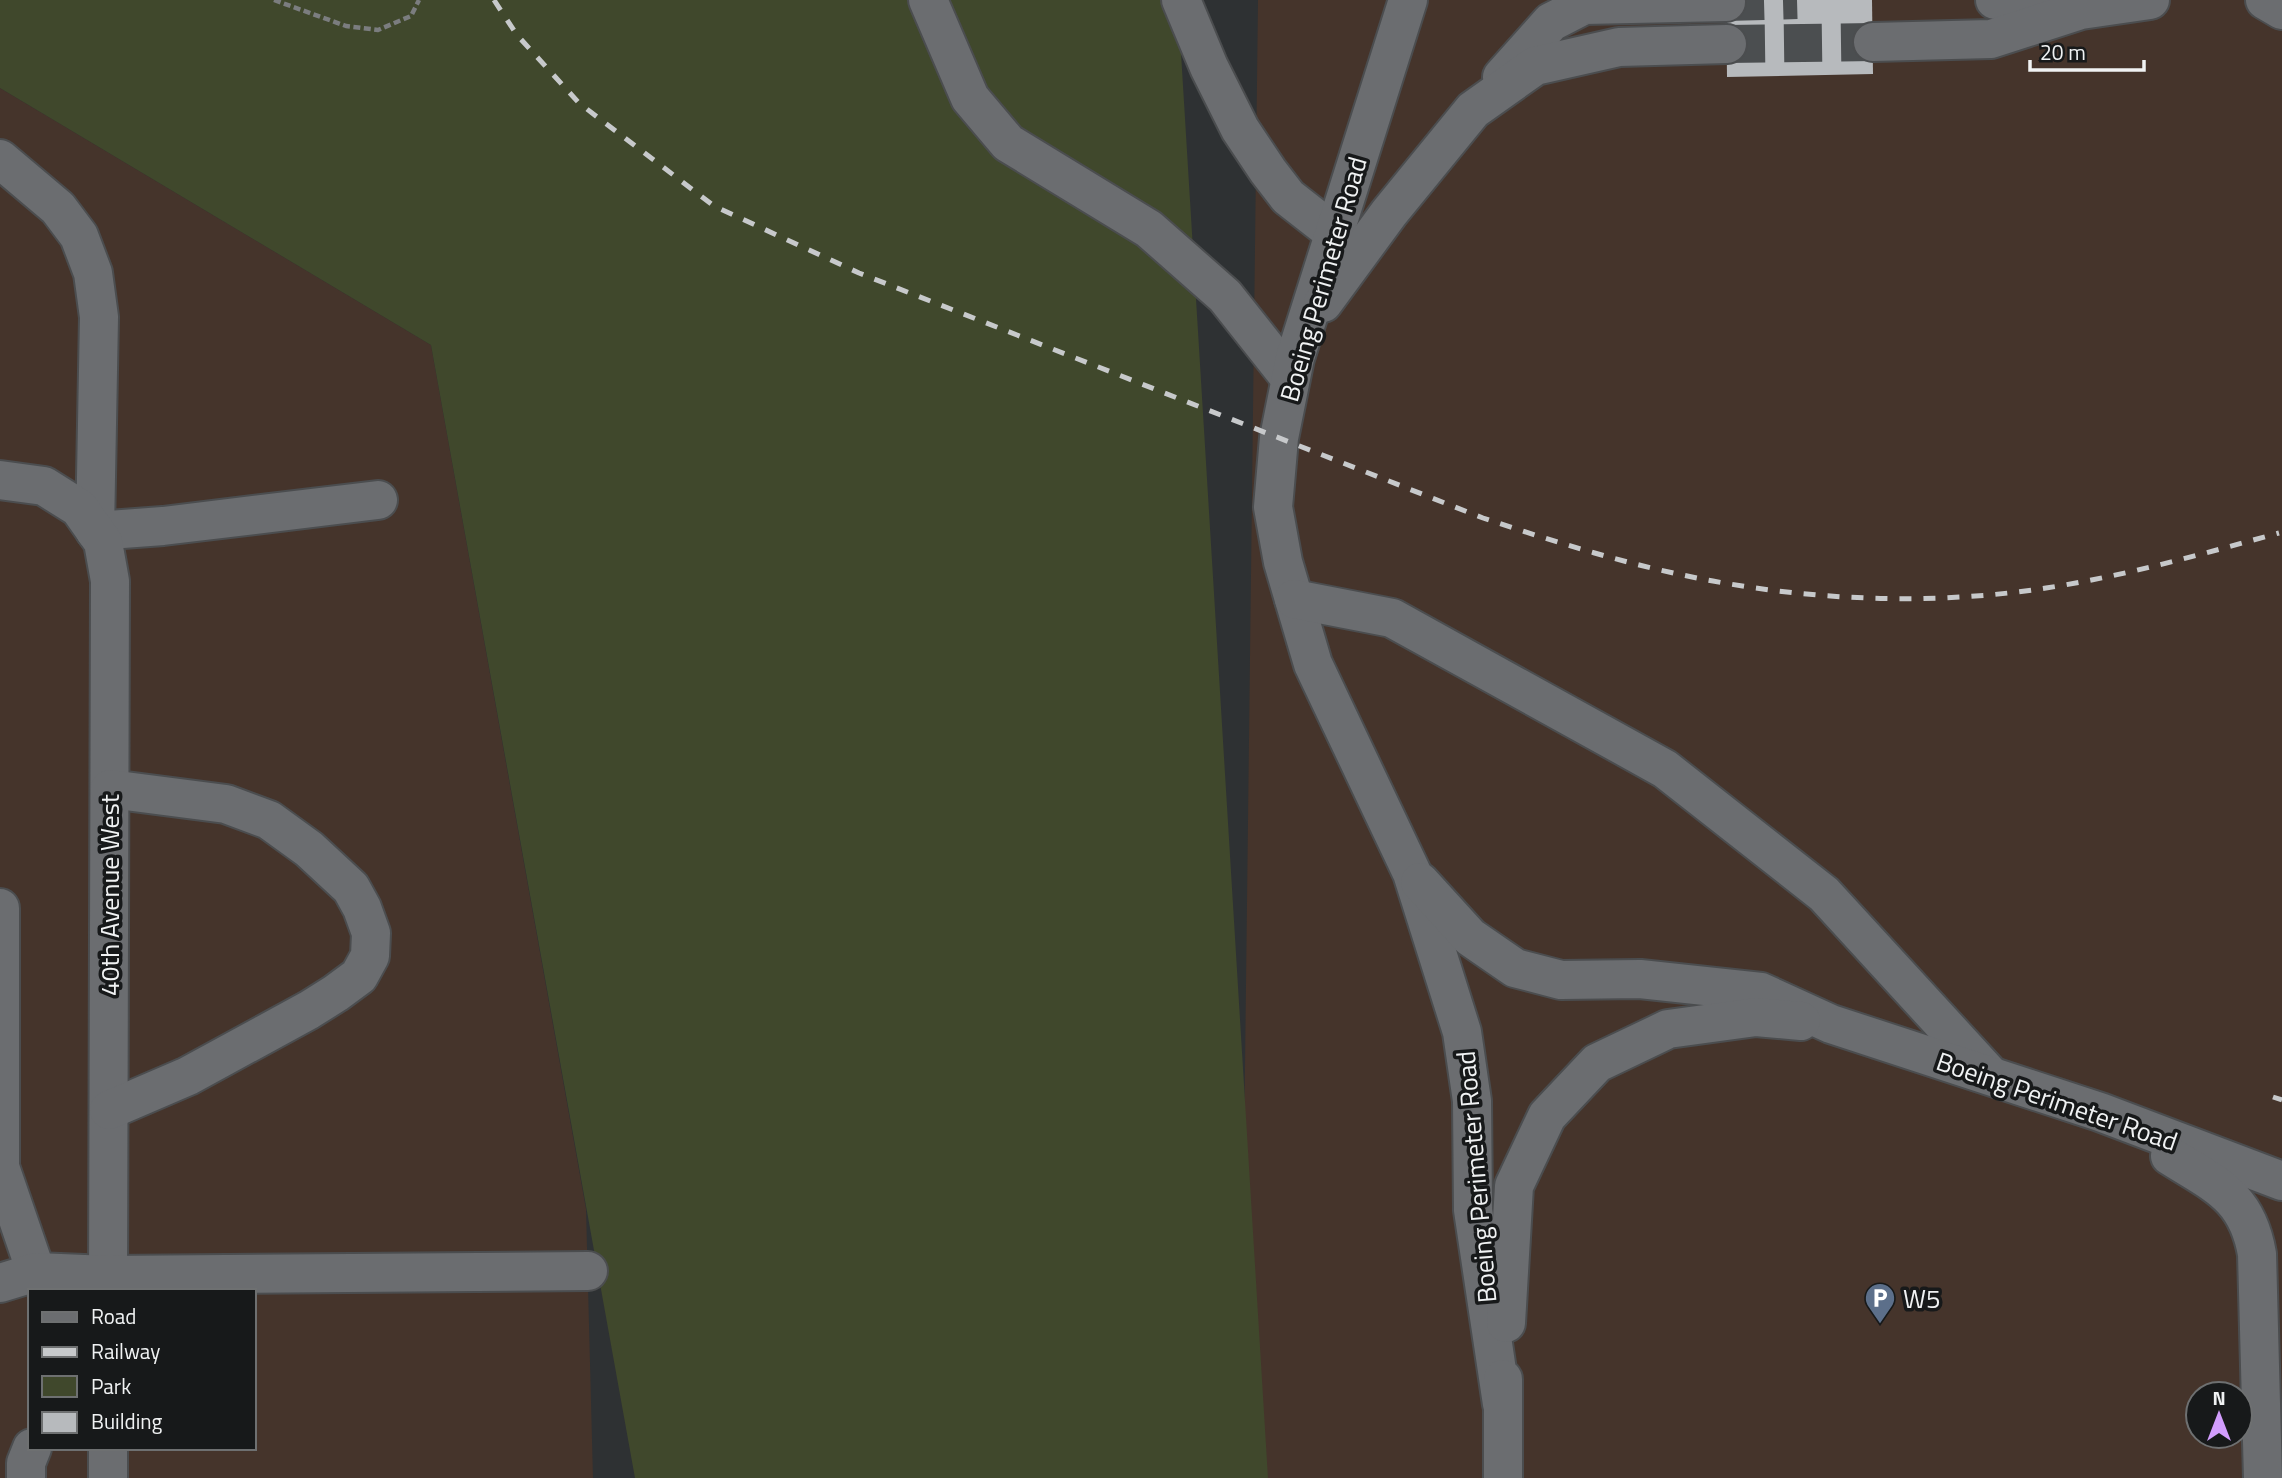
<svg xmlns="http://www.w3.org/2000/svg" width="2282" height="1478" viewBox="0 0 2282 1478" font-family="'Titillium Web',sans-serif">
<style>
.industrial{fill:#45342b;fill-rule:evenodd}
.green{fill:#40482c}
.building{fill:#b7babd}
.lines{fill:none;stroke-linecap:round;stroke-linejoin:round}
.minor-tunnel{stroke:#4b4e50;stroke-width:38;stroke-dasharray:38 19;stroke-linecap:butt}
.minor-casing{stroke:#4b4d4f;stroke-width:42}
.path{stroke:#7b7d7f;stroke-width:4.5;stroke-dasharray:7 3.5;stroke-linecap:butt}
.minor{stroke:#6b6d70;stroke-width:38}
.rail{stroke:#c7c9cb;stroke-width:5;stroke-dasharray:12 12;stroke-linecap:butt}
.labels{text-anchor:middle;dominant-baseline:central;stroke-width:7;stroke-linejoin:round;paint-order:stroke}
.street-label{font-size:26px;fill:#f0f2f3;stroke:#17191a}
.poi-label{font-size:26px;fill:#f0f2f3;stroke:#17191a;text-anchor:start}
</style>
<rect width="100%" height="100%" fill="#2e3133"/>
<g class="industrial">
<path d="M1258,0H2282V1478H1240ZM2198,1394H2240V1436H2198Z"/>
<path d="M0,88L431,345L586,1209L593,1478H0ZM30,1291H254V1448H30Z"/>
</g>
<path class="green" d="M0,0H1183L1181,53L1268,1478H635L431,345L0,88Z"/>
<path class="building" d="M1726,0H1872L1873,74L1727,77Z"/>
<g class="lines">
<g class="minor-tunnel">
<path d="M1726,2L1797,0"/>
<path d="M1727,44L1873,42"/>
</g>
<g class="minor-casing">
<g id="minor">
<path d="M928,0L970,98L1008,143L1149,229L1225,296L1290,378"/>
<path d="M1181,0L1209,67L1240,129L1268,171L1288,197L1334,233"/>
<path d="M1408,0L1295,358L1279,438L1273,507L1283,562L1313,664L1412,873L1462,1032L1472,1101L1473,1210L1502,1404"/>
<path d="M1995,0L2070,9"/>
<path d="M2265,0L2282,10"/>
<path d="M1873,42L1991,39L2081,10L2150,0"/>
<path d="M1502,77L1551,22L1584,5L1726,2"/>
<path d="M0,159L58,208L79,236L93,273L99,317L95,531L163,526L378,500"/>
<path d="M1323,303L1389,213L1473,110L1535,66L1619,47L1727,44"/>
<path d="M0,480L44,486L79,508L103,542L110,581L108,1291"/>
<path d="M1294,599L1392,618L1665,769L1824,894L1989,1074"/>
<path d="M1420,882L1470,937L1515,968L1561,980L1640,979L1761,992L1831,1024L2100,1112L2282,1181"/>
<path d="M0,908V1167L36,1272"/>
<path d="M109,1110L188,1076L309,1010L336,993L359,976L370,956L371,933L362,908L351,888L309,849L269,820L226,804L110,789"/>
<path d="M2170,1156C2216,1185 2247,1196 2257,1254L2263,1478"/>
<path d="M0,1283L36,1272L108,1275L588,1271"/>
<path d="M1506,1323L1514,1186L1547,1116L1597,1063L1668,1029L1756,1017L1801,1021"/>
<path d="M1503,1379V1478"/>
<path d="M108,1448V1478"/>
<path d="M26,1478V1463L32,1448"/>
</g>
</g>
<path class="path" d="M274,0L346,26L378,30L411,16L419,0"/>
<use href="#minor" class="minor"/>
<g class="rail">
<path d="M494,0L517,35L579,103L714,206L859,273L1483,518C1558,543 1635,567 1713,581C1821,601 1937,605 2046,588C2125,576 2202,554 2279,533"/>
<path d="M2273,1097L2282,1100"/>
</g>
</g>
<defs>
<g id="parking-pin" transform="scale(1.575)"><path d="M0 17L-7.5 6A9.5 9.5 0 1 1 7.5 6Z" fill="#5c6f8a" stroke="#17191a"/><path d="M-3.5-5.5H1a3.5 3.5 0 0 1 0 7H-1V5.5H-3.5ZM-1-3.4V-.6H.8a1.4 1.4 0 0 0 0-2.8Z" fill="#fff"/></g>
</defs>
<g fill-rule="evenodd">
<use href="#parking-pin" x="1880" y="1298"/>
</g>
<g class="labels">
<g class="street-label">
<text transform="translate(1323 279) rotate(-74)">Boeing Perimeter Road</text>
<text transform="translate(109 895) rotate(-90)">40th Avenue West</text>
<text transform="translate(2057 1101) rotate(19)">Boeing Perimeter Road</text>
<text transform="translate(1476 1177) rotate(-95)">Boeing Perimeter Road</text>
</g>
<g class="poi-label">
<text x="1903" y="1298">W5</text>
</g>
</g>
<rect x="28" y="1289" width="228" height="161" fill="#17191a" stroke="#6e7071" stroke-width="2"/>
<rect x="42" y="1312" width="35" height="10" fill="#6b6d70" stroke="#6e7071" stroke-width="2"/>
<text x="91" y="1324" font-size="21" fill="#f0f2f3">Road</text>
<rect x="42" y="1347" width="35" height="10" fill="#c7c9cb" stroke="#6e7071" stroke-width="2"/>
<text x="91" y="1359" font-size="21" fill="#f0f2f3">Railway</text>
<rect x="42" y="1376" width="35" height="21" fill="#40482c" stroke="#6e7071" stroke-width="2"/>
<text x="91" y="1394" font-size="21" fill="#f0f2f3">Park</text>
<rect x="42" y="1412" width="35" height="21" fill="#b7babd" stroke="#6e7071" stroke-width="2"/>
<text x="91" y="1429" font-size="21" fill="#f0f2f3">Building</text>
<g transform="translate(2219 1415)"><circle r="33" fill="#17191a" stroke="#6e7071" stroke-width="2"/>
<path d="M0-5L12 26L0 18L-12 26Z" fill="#d29dfd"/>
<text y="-10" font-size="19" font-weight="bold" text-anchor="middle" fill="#f0f2f3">N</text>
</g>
<path d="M2030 60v10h114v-10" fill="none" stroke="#f0f2f3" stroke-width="3.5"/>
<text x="2040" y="60" font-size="21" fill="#f0f2f3" stroke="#17191a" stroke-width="5" paint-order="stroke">20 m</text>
</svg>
